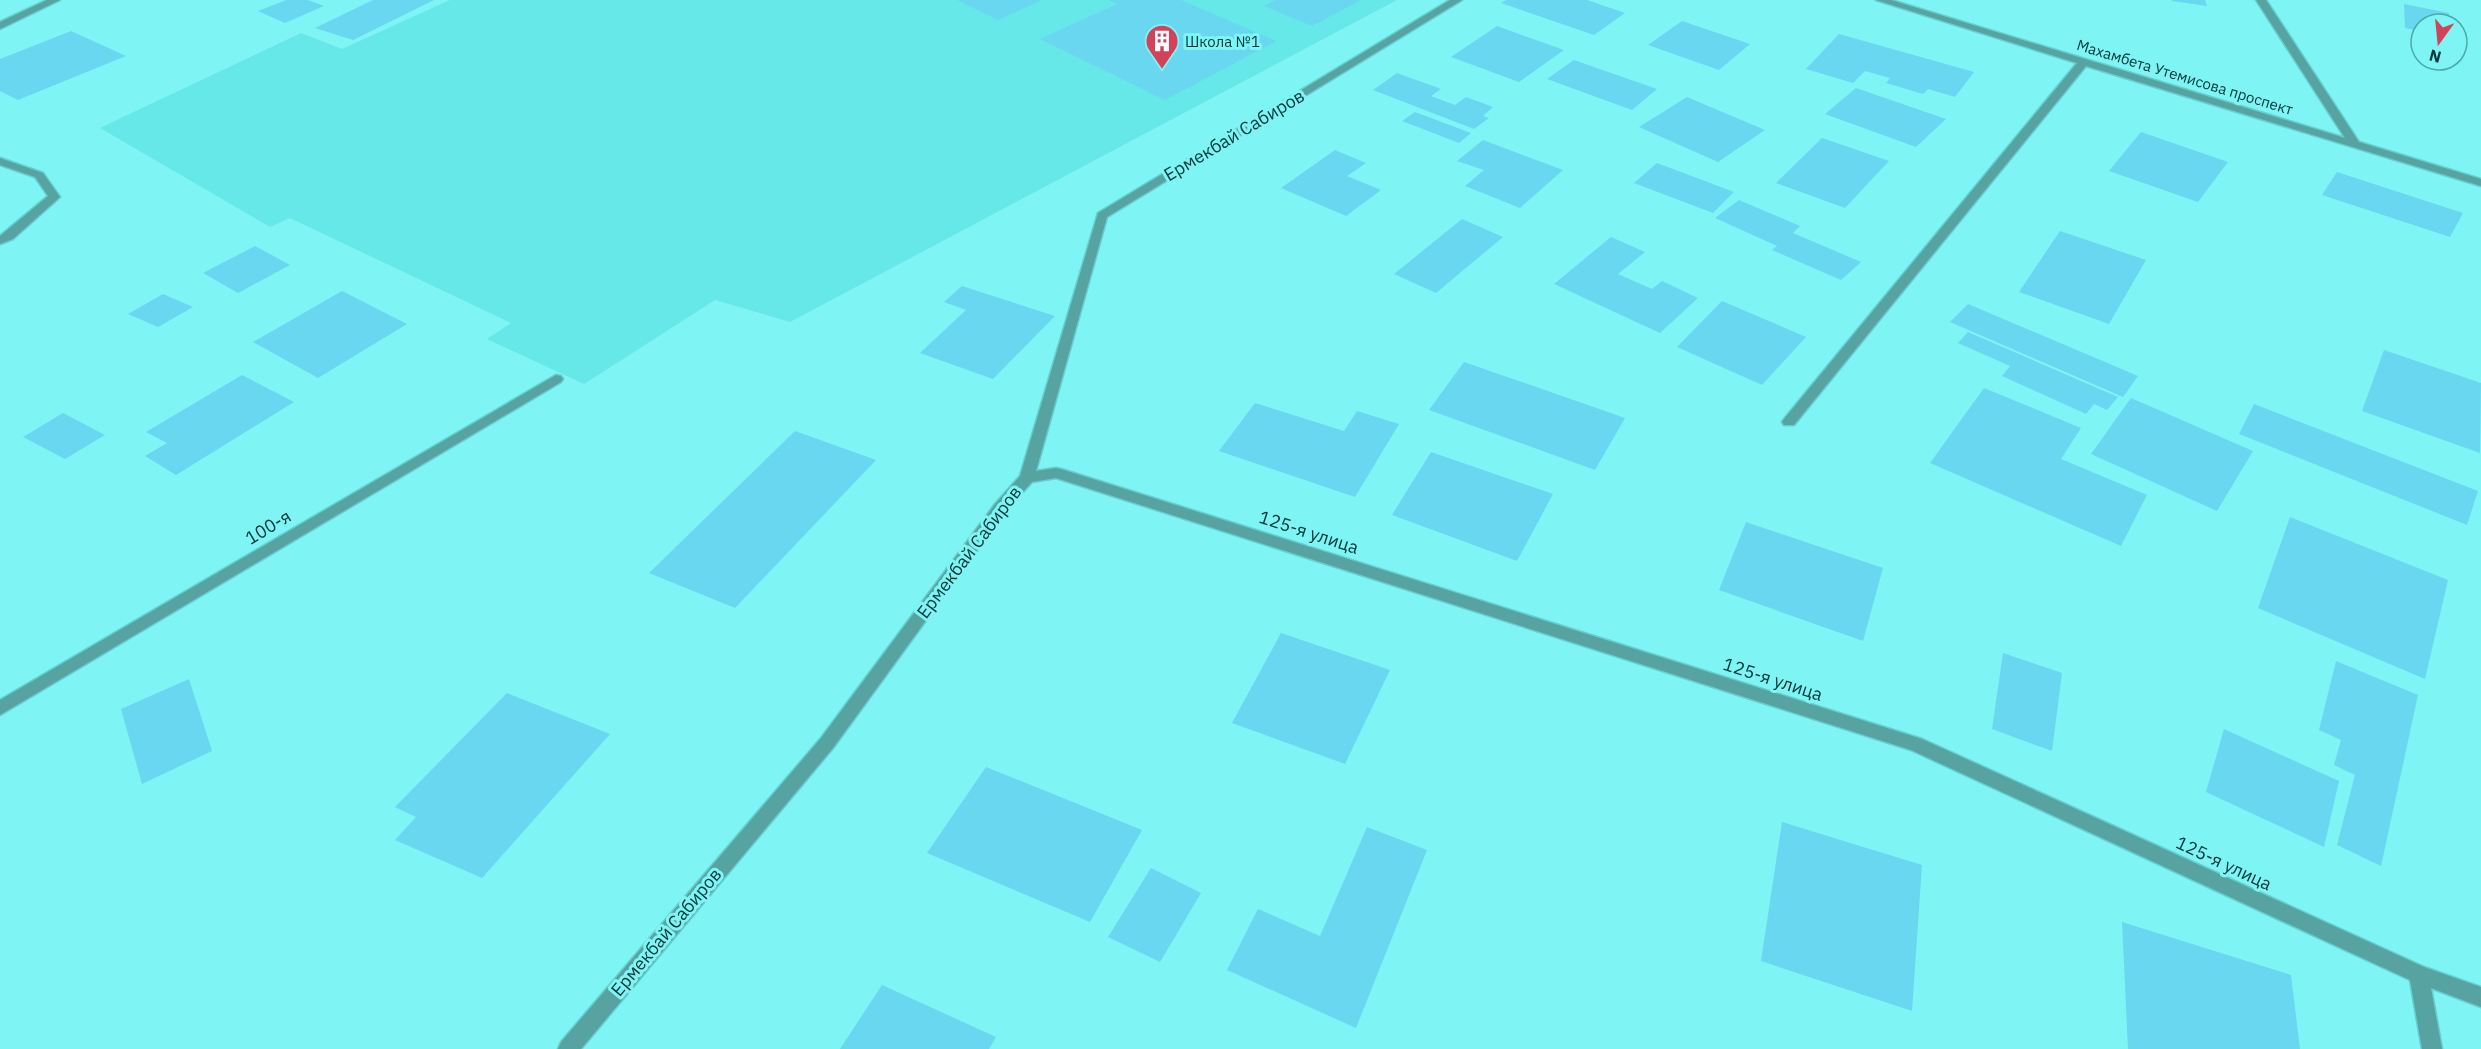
<svg xmlns="http://www.w3.org/2000/svg" width="2481" height="1049" viewBox="0 0 2481 1049" font-family="'IBM Plex Sans',sans-serif">
<style>
.built{fill:#65e8e7}
.building{fill:#69d7f0}
.lines{fill:none;stroke-linecap:round;stroke-linejoin:round}
.minor-casing{stroke:#66cece;stroke-width:3}
.minor{fill:#56a3a2;fill-rule:evenodd}
.labels{text-anchor:middle;dominant-baseline:central;stroke-width:6;stroke-linejoin:round;paint-order:stroke}
.far-poi-label{font-size:15px;fill:#003838;stroke:#7ff4f4;text-anchor:start}
.far-street-label{font-size:15px;fill:#003838;stroke:#7ff4f4}
.street-label{font-size:18px;fill:#003838;stroke:#7ff4f4}
</style>
<rect width="100%" height="100%" fill="#7ff4f4"/>
<path class="built" d="M450,0H1397L790,322L715,300L584,384L487,339L511,323L290,218L270,227L100,128L301,33L342,49Z"/>
<g class="building">
<path d="M286,0H308L324,6L285,23L258,11Z"/>
<path d="M373,0H434L353,40L315,28Z"/>
<path d="M957,0H1042L998,20Z"/>
<path d="M1109,0H1181L1276,41L1165,100L1040,39L1117,4Z"/>
<path d="M1276,0H1361L1312,26L1264,6Z"/>
<path d="M1506,0H1587L1625,13L1594,35L1501,3Z"/>
<path d="M2172,0H2205L2207,6L2172,1Z"/>
<path d="M2404,4L2449,13L2450,24H2421V31L2405,28Z"/>
<path d="M1682,21L1750,44L1719,70L1648,45Z"/>
<path d="M1497,26L1564,50L1519,82L1451,57Z"/>
<path d="M71,31L126,56L18,100L0,91V59Z"/>
<path d="M1839,34L1974,72L1955,97L1928,89L1923,94L1886,83L1890,78L1865,71L1853,83L1806,69Z"/>
<path d="M1574,60L1657,89L1632,110L1547,79Z"/>
<path d="M1397,73L1441,89L1431,96L1455,105L1466,97L1493,107L1483,116L1489,118L1474,129L1373,90Z"/>
<path d="M1856,88L1946,119L1916,147L1825,114Z"/>
<path d="M1687,97L1765,130L1718,162L1639,127Z"/>
<path d="M1415,112L1471,133L1459,143L1402,121Z"/>
<path d="M2141,132L2228,162L2198,202L2109,171Z"/>
<path d="M1822,138L1889,161L1845,208L1776,183Z"/>
<path d="M1483,140L1563,170L1520,208L1465,186L1484,170L1457,161Z"/>
<path d="M1335,150L1366,163L1347,176L1381,190L1346,216L1281,188Z"/>
<path d="M1657,163L1734,192L1713,213L1634,183Z"/>
<path d="M2337,172L2463,213L2450,237L2322,195Z"/>
<path d="M1739,200L1800,226L1793,233L1861,262L1841,280L1772,250L1777,246L1715,218Z"/>
<path d="M1462,219L1503,237L1436,293L1394,274Z"/>
<path d="M2060,231L2146,260L2109,324L2019,292Z"/>
<path d="M1611,237L1645,252L1618,274L1652,289L1662,281L1698,298L1660,333L1554,284Z"/>
<path d="M255,246L290,265L238,293L203,273Z"/>
<path d="M962,286L1055,316L993,379L920,353L966,310L944,302Z"/>
<path d="M342,291L407,324L318,378L253,342Z"/>
<path d="M163,294L193,307L158,327L128,314Z"/>
<path d="M1722,301L1806,337L1762,385L1677,347Z"/>
<path d="M1968,304L2138,376L2123,397L1950,322Z"/>
<path d="M1968,332L2118,397L2107,410L2094,404L2086,414L2002,376L2010,366L1958,343Z"/>
<path d="M2384,350L2481,383L2480,453L2362,411Z"/>
<path d="M1464,362L1625,418L1595,470L1429,410Z"/>
<path d="M242,375L294,402L176,475L145,456L167,443L146,432Z"/>
<path d="M1984,388L2081,428L2061,459L2147,495L2121,546L1930,463Z"/>
<path d="M2131,398L2253,451L2217,511L2091,454Z"/>
<path d="M1255,403L1344,431L1357,411L1399,424L1355,497L1219,451Z"/>
<path d="M2254,404L2478,491L2467,525L2239,434Z"/>
<path d="M63,413L105,435L65,459L23,437Z"/>
<path d="M795,431L876,460L735,608L649,573Z"/>
<path d="M1431,452L1553,494L1517,561L1392,515Z"/>
<path d="M2290,517L2448,580L2425,679L2258,608Z"/>
<path d="M1746,522L1883,568L1863,641L1719,590Z"/>
<path d="M1281,633L1390,670L1345,764L1232,723Z"/>
<path d="M2003,653L2062,673L2052,751L1992,729Z"/>
<path d="M2336,661L2418,695L2381,866L2337,845L2355,775L2334,765L2341,740L2319,730Z"/>
<path d="M189,679L212,751L142,784L121,709Z"/>
<path d="M507,693L610,734L482,878L395,840L416,817L395,807Z"/>
<path d="M2224,729L2339,781L2324,847L2206,792Z"/>
<path d="M986,767L1142,830L1090,922L927,853Z"/>
<path d="M1782,822L1922,865L1912,1011L1761,961Z"/>
<path d="M1367,827L1427,850L1356,1028L1227,970L1258,909L1320,936Z"/>
<path d="M1151,868L1201,893L1160,962L1108,937Z"/>
<path d="M2122,922L2291,975L2300,1049H2128Z"/>
<path d="M882,985L996,1037L989,1049H840Z"/>
</g>
<g class="lines">
<g class="minor-casing">
<g id="minor">
<path d="M47,0H60L0,29V22Z"/>
<path d="M1450,0H1462L1107,217L1036,471L1056,468L1061,469L1922,739L2424,967L2481,987V1007L2431,988L2442,1049H2422L2410,980L1911,750L1056,478L1032,482L1005,512L833,748L581,1049H558L561,1042L821,738L995,504L1020,476L1098,213Z"/>
<path d="M1876,0H1891L2345,138L2256,0H2266L2359,142L2481,179V186L2086,66L1794,425H1784L1782,422L1784,419L2077,63Z"/>
<path d="M0,158L43,173L60,197L13,239L0,244V236L48,196L35,177L0,165Z"/>
<path d="M556,375L561,376L563,379L561,382L0,715V700Z"/>
</g>
</g>
<use href="#minor" class="minor"/>
</g>
<defs>
<g id="building-pin" transform="scale(1.725)"><path d="M0 17L-7.5 6A9.5 9.5 0 1 1 7.5 6Z" fill="#d2425b" stroke="#7ff4f4"/><path d="M-4-6H4V6H1V3H-1V6H-4ZM-2.5-4.3h1.7v1.8h-1.7ZM.8-4.3h1.7v1.8H.8ZM-2.5-1h1.7V.8h-1.7ZM.8-1h1.7V.8H.8Z" fill="#fff"/></g>
</defs>
<g fill-rule="evenodd">
<use href="#building-pin" x="1162" y="41"/>
</g>
<g class="labels">
<g class="far-poi-label">
<text x="1185" y="41">Школа №1</text>
</g>
<g class="far-street-label">
<text transform="translate(2185 77) rotate(17)">Махамбета Утемисова проспект</text>
</g>
<g class="street-label">
<text transform="translate(1234 135) rotate(-31)">Ермекбай Сабиров</text>
<text transform="translate(268 527) rotate(-31)">100-я</text>
<text transform="translate(1309 532) rotate(18)">125-я улица</text>
<text transform="translate(969 552) rotate(-53)">Ермекбай Сабиров</text>
<text transform="translate(1773 679) rotate(18)">125-я улица</text>
<text transform="translate(2224 863) rotate(25)">125-я улица</text>
<text transform="translate(666 932) rotate(-50)">Ермекбай Сабиров</text>
</g>
</g>
<g transform="translate(2439 42) rotate(195)"><circle r="28" fill="#7ff4f4" stroke="#4ca9a9" stroke-width="1.5"/>
<path d="M0-4.5L10 22L0 15L-10 22Z" fill="#d2425b"/>
<text y="-9" font-size="16" font-weight="bold" text-anchor="middle" fill="#003838">N</text>
</g>
</svg>
